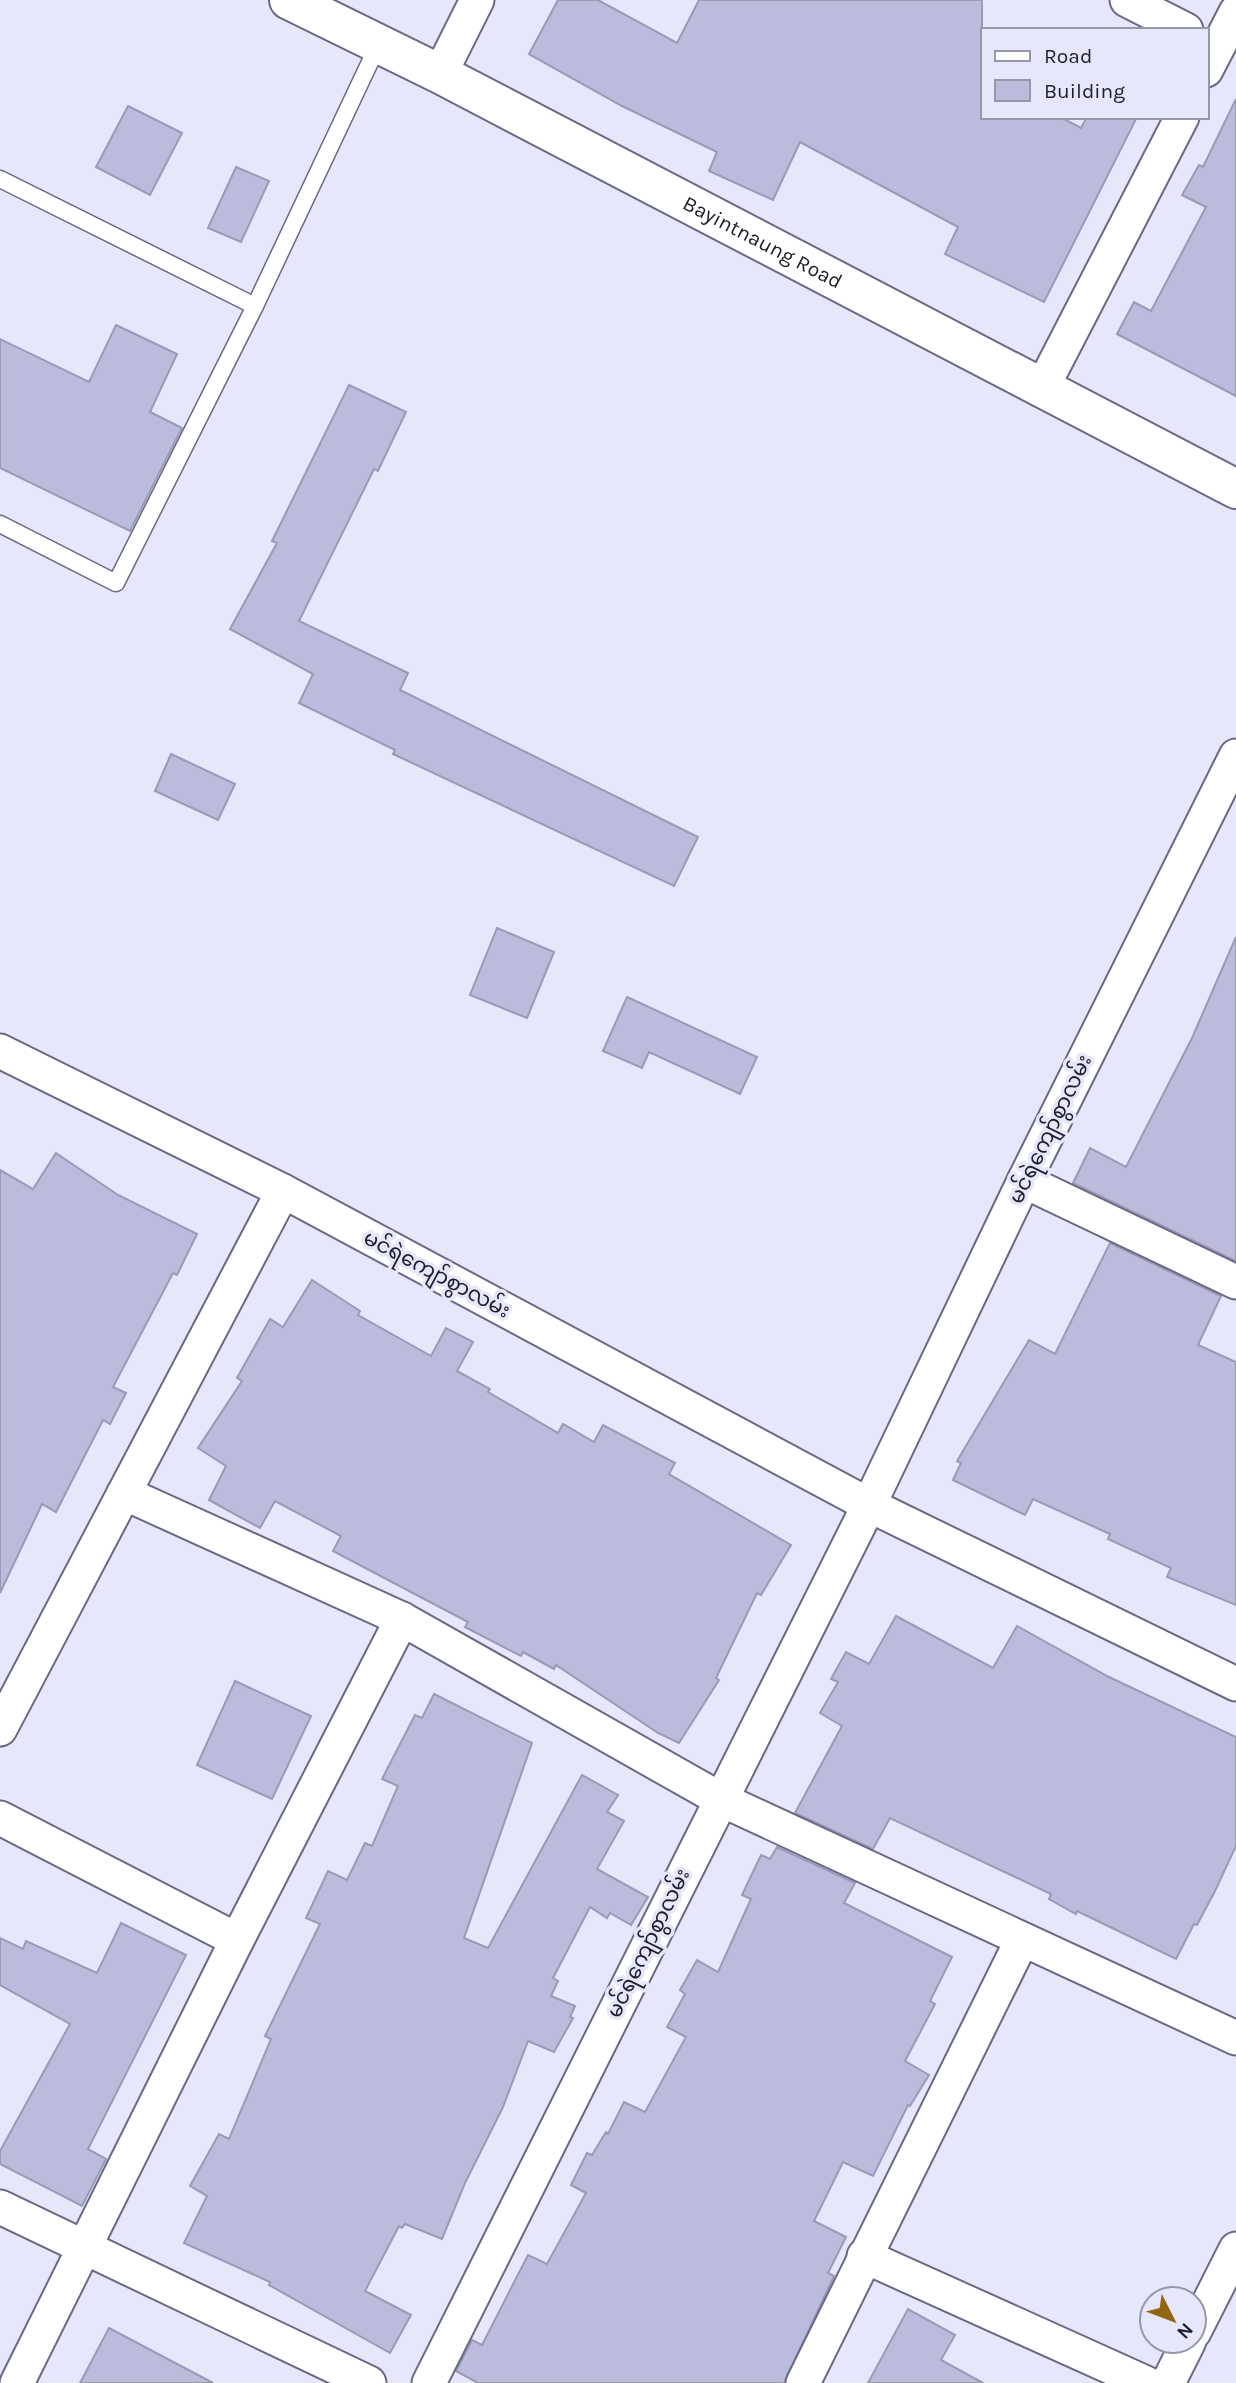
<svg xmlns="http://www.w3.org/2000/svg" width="1236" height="2383" viewBox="0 0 1236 2383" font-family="Karla,'Noto Sans Myanmar',sans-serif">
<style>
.building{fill:#bbbbdb;stroke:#9999b8;stroke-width:2}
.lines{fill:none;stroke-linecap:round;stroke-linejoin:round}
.lane-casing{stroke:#696985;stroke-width:19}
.street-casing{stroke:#696985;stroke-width:37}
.secondary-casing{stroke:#696985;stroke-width:42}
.lane{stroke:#fff;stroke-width:16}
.street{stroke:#fff;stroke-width:33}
.secondary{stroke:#fff;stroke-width:38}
.labels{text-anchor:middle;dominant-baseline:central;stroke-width:7;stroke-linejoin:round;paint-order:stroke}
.street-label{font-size:21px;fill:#1e1e2a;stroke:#e6e7fb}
</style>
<rect width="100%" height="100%" fill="#e6e7fb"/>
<g class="building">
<path d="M558,0H598L677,43L699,0H982V117H1060L1081,128L1087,117H1137L1044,302L945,254L958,227L800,142L773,200L709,171L717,152L622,106L529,54Z"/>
<path d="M1236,99V396L1117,334L1134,302L1151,311L1206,207L1182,195L1199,165L1203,167Z"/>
<path d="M128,106L182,133L150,195L96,167Z"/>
<path d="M236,167L269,181L241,242L208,228Z"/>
<path d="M116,325L177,354L150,412L182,428L130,531L0,468V339L89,382Z"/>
<path d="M349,385L406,412L378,471L374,469L299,621L408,673L400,690L698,837L674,886L393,754L395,750L299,703L313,674L230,629L277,543L272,541Z"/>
<path d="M171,754L235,784L218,820L155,791Z"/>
<path d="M497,928L554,952L527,1018L470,995Z"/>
<path d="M1236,937V1261L1073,1183L1090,1148L1126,1167L1192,1038Z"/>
<path d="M627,997L757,1057L740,1094L649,1052L642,1068L603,1051Z"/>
<path d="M56,1153L118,1195L197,1234L177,1275L173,1273L113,1387L126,1393L110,1424L103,1420L56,1512L42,1504L0,1593V1170L33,1189Z"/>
<path d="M1110,1243L1221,1296L1198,1345L1236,1362V1605L1167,1577L1171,1568L1108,1539L1110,1534L1033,1499L1025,1515L953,1480L961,1463L957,1461L1029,1340L1055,1354Z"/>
<path d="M312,1280L360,1311L358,1315L431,1356L446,1328L473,1342L457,1371L490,1389L488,1392L558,1433L563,1424L594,1442L603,1425L675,1463L669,1474L791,1545L761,1595L757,1593L716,1678L719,1680L679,1743L658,1733L556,1665L554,1669L523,1652L521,1656L465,1627L468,1622L333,1551L341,1536L275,1501L260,1528L209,1500L226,1466L198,1448L242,1381L237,1378L270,1319L283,1327Z"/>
<path d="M896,1616L993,1668L1017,1626L1109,1677L1236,1737V1846L1215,1891L1197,1925L1194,1924L1176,1959L1077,1911L1076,1914L1049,1899L1051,1894L890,1818L873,1849L795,1813L842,1726L820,1713L838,1682L831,1679L846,1652L869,1664Z"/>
<path d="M235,1681L311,1716L272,1799L197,1765Z"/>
<path d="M434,1694L532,1743L464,1938L488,1948L582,1775L618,1795L607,1812L624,1821L597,1869L648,1897L631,1925L610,1913L607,1918L590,1907L553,1978L558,1981L551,1996L575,2006L570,2017L573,2018L554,2052L528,2041L503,2107L465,2183L442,2239L405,2224L402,2228L399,2226L365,2291L411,2315L390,2353L269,2285L270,2282L184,2243L207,2196L190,2186L219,2134L229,2139L271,2039L265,2036L320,1924L306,1918L328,1871L347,1880L365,1843L372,1846L398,1786L382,1779L415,1715L422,1718Z"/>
<path d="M777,1847L855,1883L844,1903L952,1957L930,2001L935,2004L905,2061L929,2075L910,2106L908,2105L873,2176L843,2162L814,2221L846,2237L828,2273L834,2276L784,2383H478L456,2371L472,2340L482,2345L528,2255L547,2264L586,2193L571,2185L587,2153L592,2155L606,2132L608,2134L624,2102L645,2112L686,2037L667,2027L685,1994L680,1990L697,1960L718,1972L751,1899L742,1895L761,1855L770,1859Z"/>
<path d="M121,1923L186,1955L88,2149L106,2159L82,2206L0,2164V2151L70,2024L0,1985V1938L23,1949L26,1941L97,1973Z"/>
<path d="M908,2309L955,2335L941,2360L983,2383H868Z"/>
<path d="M109,2328L213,2383H80Z"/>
</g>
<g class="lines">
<g class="lane-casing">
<g id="lane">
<path d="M0,179L255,306"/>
<path d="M0,524L116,583L255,306L379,43"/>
</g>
</g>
<g class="street-casing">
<g id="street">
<path d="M1127,0L1186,30"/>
<path d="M1206,70L1236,12"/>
<path d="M440,74L477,0"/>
<path d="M1041,390L1182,117"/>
<path d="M0,1051L283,1191L869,1505L1236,1684"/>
<path d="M1024,1181L1236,1282"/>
<path d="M124,1493L402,1619L720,1799L1236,2038"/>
<path d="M0,1729L283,1191"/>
<path d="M0,1818L237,1940"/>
<path d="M0,2207L369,2383"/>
<path d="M864,2256L1146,2383"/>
<path d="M1194,2332L1236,2249"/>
<path d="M17,2383L237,1940L402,1619"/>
<path d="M429,2383L869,1505L1024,1181L1236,756"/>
<path d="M803,2383L1022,1940"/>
<path d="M1168,2383L1189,2341"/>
</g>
</g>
<g class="secondary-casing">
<g id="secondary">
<path id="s1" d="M289,0L440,74L1236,489"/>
</g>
</g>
<use href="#lane" class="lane"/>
<use href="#street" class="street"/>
<use href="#secondary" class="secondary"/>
</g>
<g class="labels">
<g class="street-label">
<text stroke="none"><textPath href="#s1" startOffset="532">Bayintnaung Road</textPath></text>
<text transform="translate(1050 1129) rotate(-64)">မင်ရဲကျော်စွာလမ်း</text>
<text transform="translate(437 1274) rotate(28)">မင်ရဲကျော်စွာလမ်း</text>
<text transform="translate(648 1943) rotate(-64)">မင်ရဲကျော်စွာလမ်း</text>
</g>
</g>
<rect x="981" y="28" width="228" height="91" fill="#e6e7fb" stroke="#9697a7" stroke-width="2"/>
<rect x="995" y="51" width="35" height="10" fill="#ffffff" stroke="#9697a7" stroke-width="2"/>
<text x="1044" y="63" font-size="21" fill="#1e1e2a">Road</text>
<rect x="995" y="80" width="35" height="21" fill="#bbbbdb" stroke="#9697a7" stroke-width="2"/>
<text x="1044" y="98" font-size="21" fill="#1e1e2a">Building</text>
<g transform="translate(1173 2320) rotate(132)"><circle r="33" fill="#e6e7fb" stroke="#9697a7" stroke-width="2"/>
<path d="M0-5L12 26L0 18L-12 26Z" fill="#926711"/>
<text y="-10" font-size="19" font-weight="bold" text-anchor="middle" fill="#1e1e2a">N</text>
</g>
</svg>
